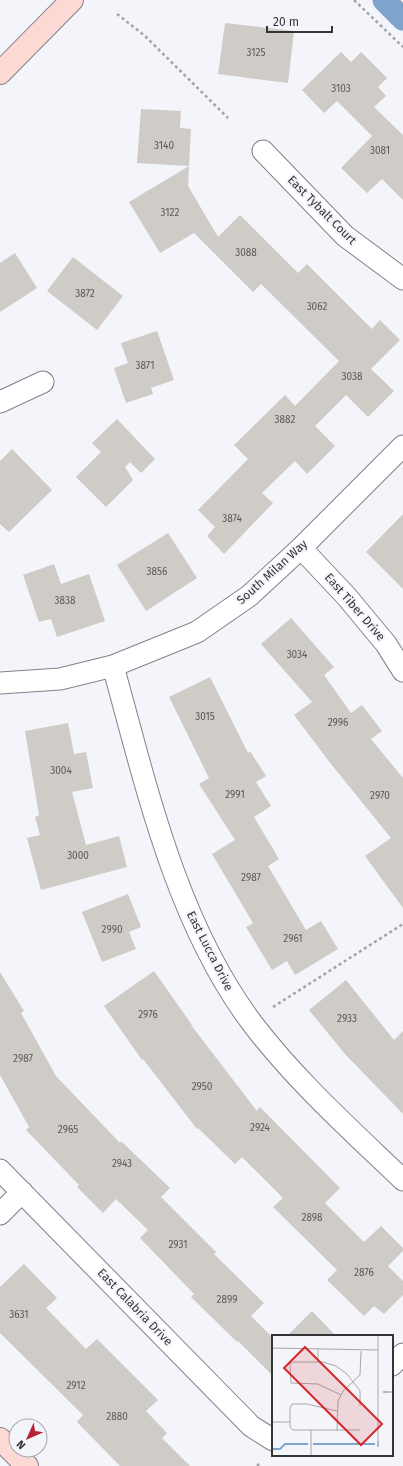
<svg xmlns="http://www.w3.org/2000/svg" width="403" height="1466" viewBox="0 0 403 1466" font-family="'Fira Sans',sans-serif">
<style>
.lines{fill:none;stroke-linecap:round;stroke-linejoin:round}
.canal{stroke:#7ea4cb;stroke-width:23}
.building{fill:#cfcbc7}
.street-casing{stroke:#818388;stroke-width:23}
.secondary-casing{stroke:#818388;stroke-width:24}
.path{stroke:#a3a4a8;stroke-width:2.5;stroke-dasharray:3 3;stroke-linecap:butt}
.street{stroke:#fff;stroke-width:21}
.secondary{stroke:#fcd9d5;stroke-width:22}
.labels{text-anchor:middle;dominant-baseline:central;stroke-width:4;stroke-linejoin:round;paint-order:stroke}
.number-label{font-size:10px;fill:#5c5a5b}
.street-label{font-size:12px;fill:#353537;stroke:#f3f5fa}
.inset-river{fill:none;stroke:#7ea4cb;stroke-width:2}
.inset-road{fill:none;stroke:#a7a8ac;stroke-width:1}
.view{fill:#d62828;fill-opacity:0.15;stroke:#d62828;stroke-width:2}
.inset-edge{fill:none;stroke:#353537;stroke-width:2}
</style>
<rect width="100%" height="100%" fill="#f3f5fa"/>
<g class="lines">
<path class="canal" d="M384,0L403,19"/>
</g>
<g class="building">
<path d="M225,23L294,31L288,83L218,74Z"/>
<path d="M341,52L351,62L361,52L387,78L378,87L386,96L374,107L403,135V200L382,179L367,193L341,168L372,136L337,101L324,113L302,90Z"/>
<path d="M141,109L181,111L180,128L191,129L189,166L137,163Z"/>
<path d="M189,166L188,186L218,237L240,215L298,273L307,264L372,329L380,320L400,340L371,369L394,391L368,417L346,395L315,426L335,446L307,474L295,461L262,493L273,503L224,554L207,536L215,527L198,510L248,459L234,445L285,395L295,406L339,361L261,284L253,292L194,233L160,253L129,202Z"/>
<path d="M15,253L37,288L0,312V263Z"/>
<path d="M73,257L123,296L97,330L47,291Z"/>
<path d="M157,331L174,380L151,388L153,394L126,403L114,368L128,363L121,343Z"/>
<path d="M117,419L155,459L141,473L130,462L125,467L133,480L106,507L76,477L101,452L92,443Z"/>
<path d="M12,449L52,490L9,532L0,524V461Z"/>
<path d="M403,514V589L366,552Z"/>
<path d="M168,533L197,578L146,611L117,565Z"/>
<path d="M54,564L61,584L89,574L105,621L57,637L51,619L39,622L23,575Z"/>
<path d="M291,618L334,667L324,675L351,713L362,705L382,731L371,739L403,778V908L365,856L391,838L331,764L294,715L312,702L261,644Z"/>
<path d="M210,677L248,753L250,751L266,776L256,782L271,806L254,817L279,859L268,866L306,930L321,921L338,949L295,975L287,961L272,970L246,927L253,923L212,854L235,840L199,784L209,778L169,697Z"/>
<path d="M68,723L74,754L86,752L93,788L72,792L86,845L119,836L127,867L41,890L27,838L40,835L35,817L39,815L25,731Z"/>
<path d="M128,894L141,927L129,932L136,949L102,962L82,912Z"/>
<path d="M154,971L192,1025H191L257,1111L260,1107L340,1188L325,1203L364,1242L381,1226L403,1248V1251L388,1266L403,1281V1295L384,1314L374,1306L364,1316L327,1280L337,1270L273,1207L283,1198L242,1157L235,1164L198,1128L197,1129L143,1059L142,1060L104,1006Z"/>
<path d="M0,972L24,1011L21,1013L56,1076L120,1143L121,1141L170,1188L161,1197L216,1252L214,1254L264,1303L251,1316L273,1338V1376L238,1341L237,1342L191,1297L194,1294L140,1238L148,1230L116,1199L103,1213L77,1187L79,1185L26,1130L29,1127L0,1075Z"/>
<path d="M346,980L394,1040L403,1031V1114L345,1054L309,1010Z"/>
<path d="M24,1264L57,1298L46,1308L86,1349L97,1339L158,1400L146,1411L167,1433L162,1438L190,1466H120L77,1422L83,1415L0,1333V1287Z"/>
<path d="M312,1311L336,1336H287Z"/>
</g>
<g class="lines">
<g class="street-casing">
<g id="street">
<path d="M263,151L345,236L403,279"/>
<path d="M0,402L43,382"/>
<path d="M301,548L347,597L386,644L403,671"/>
<path d="M113,666C146,785 176,922 252,1023C296,1081 351,1130 403,1180"/>
<path d="M0,683L60,679L113,666L197,632L249,596L301,548L403,446"/>
<path d="M0,1170L251,1426L273,1440"/>
<path d="M0,1214L22,1192"/>
<path d="M392,1365L403,1354"/>
</g>
</g>
<g class="secondary-casing">
<g id="secondary">
<path d="M0,73L72,0"/>
<path d="M0,1439L27,1466"/>
</g>
</g>
<g class="path">
<path d="M354,0L403,47"/>
<path d="M117,14L144,35L228,118"/>
<path d="M273,1007L403,924"/>
<path d="M257,1466L260,1463"/>
</g>
<use href="#street" class="street"/>
<use href="#secondary" class="secondary"/>
</g>
<g class="labels">
<g class="number-label">
<text x="256" y="53">3125</text>
<text x="341" y="89">3103</text>
<text x="164" y="146">3140</text>
<text x="380" y="151">3081</text>
<text x="170" y="213">3122</text>
<text x="246" y="253">3088</text>
<text x="85" y="294">3872</text>
<text x="317" y="307">3062</text>
<text x="145" y="366">3871</text>
<text x="352" y="377">3038</text>
<text x="285" y="420">3882</text>
<text x="232" y="519">3874</text>
<text x="157" y="572">3856</text>
<text x="65" y="601">3838</text>
<text x="297" y="655">3034</text>
<text x="205" y="717">3015</text>
<text x="338" y="723">2996</text>
<text x="61" y="771">3004</text>
<text x="235" y="795">2991</text>
<text x="380" y="796">2970</text>
<text x="78" y="856">3000</text>
<text x="251" y="878">2987</text>
<text x="112" y="930">2990</text>
<text x="293" y="939">2961</text>
<text x="148" y="1015">2976</text>
<text x="347" y="1019">2933</text>
<text x="23" y="1059">2987</text>
<text x="202" y="1087">2950</text>
<text x="260" y="1128">2924</text>
<text x="68" y="1130">2965</text>
<text x="122" y="1164">2943</text>
<text x="312" y="1218">2898</text>
<text x="178" y="1245">2931</text>
<text x="364" y="1273">2876</text>
<text x="227" y="1300">2899</text>
<text x="19" y="1315">3631</text>
<text x="76" y="1386">2912</text>
<text x="117" y="1417">2880</text>
</g>
<g class="street-label">
<text transform="translate(322 210) rotate(45)">East Tybalt Court</text>
<text transform="translate(272 572) rotate(-42)">South Milan Way</text>
<text transform="translate(355 607) rotate(49)">East Tiber Drive</text>
<text transform="translate(210 951) rotate(63)">East Lucca Drive</text>
<text transform="translate(135 1307) rotate(46)">East Calabria Drive</text>
</g>
</g>
<g transform="translate(272 1335)">
<rect width="121" height="121" fill="#f3f5fa"/>
<path class="inset-river" d="M41,109H103M0,114H8L13,109H36"/>
<path class="inset-road" d="M106,0V112V106M0,13L106,15M46,27V13M118,57H111H121M69,60L46,49L19,48L18,29L22,27H51L64,31L75,39L88,56V71M65,76L35,69H20L18,73V92L21,95H88M0,87H18M65,96L66,66L71,56L88,40L89,16M0,121H88M39,121V95"/>
<path class="view" d="M33,12L110,89L89,110L12,33Z"/>
<rect width="121" height="121" class="inset-edge"/>
</g>
<g transform="translate(28 1438) rotate(225)"><circle r="19" fill="#f3f5fa" stroke="#a7a8ac"/>
<path d="M0-3L7 15L0 10L-7 15Z" fill="#b62534"/>
<text y="-6" font-size="11" font-weight="bold" text-anchor="middle" fill="#353537">N</text>
</g>
<path d="M267 26v6h65v-6" fill="none" stroke="#353537" stroke-width="2"/>
<text x="273" y="26" font-size="12" fill="#353537" stroke="#f3f5fa" stroke-width="3" paint-order="stroke">20 m</text>
</svg>
